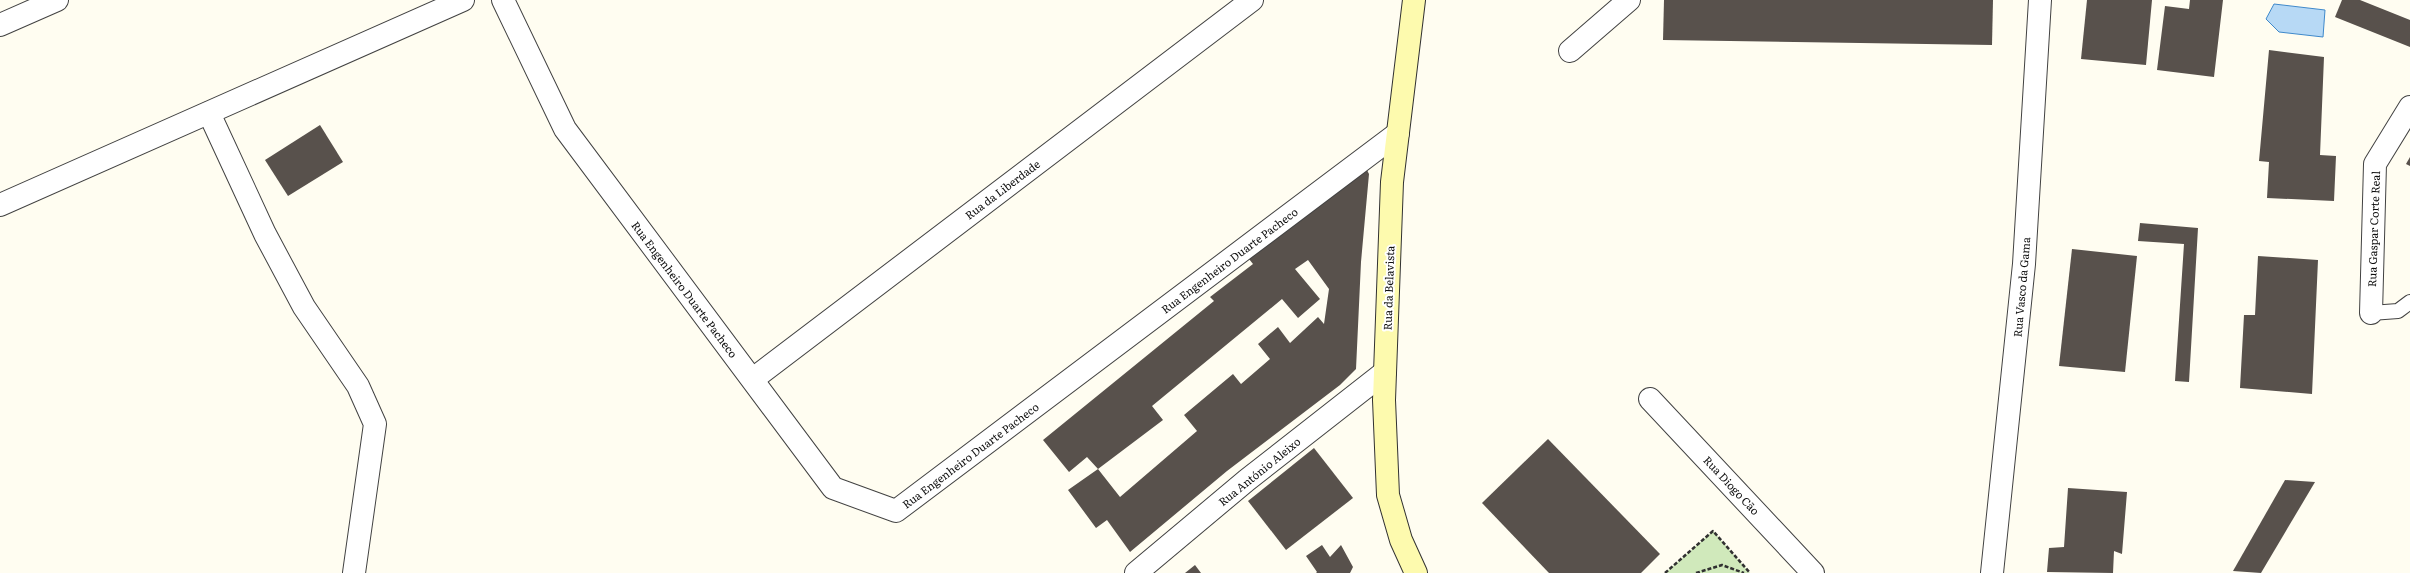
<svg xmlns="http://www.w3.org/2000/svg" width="2410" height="573" viewBox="0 0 2410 573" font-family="Literata,serif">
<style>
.green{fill:#d0e9bb}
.water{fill:#b7d9f5;stroke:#3f89cb}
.building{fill:#58514c;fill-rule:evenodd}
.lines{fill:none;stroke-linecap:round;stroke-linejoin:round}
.lane-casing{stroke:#424242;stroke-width:16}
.street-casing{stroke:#424242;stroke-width:24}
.secondary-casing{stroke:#313131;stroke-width:24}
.path{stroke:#313131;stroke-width:2.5;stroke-dasharray:4 2;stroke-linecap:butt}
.lane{stroke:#fff;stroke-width:14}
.street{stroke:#fff;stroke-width:22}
.secondary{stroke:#fdfaae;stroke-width:22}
.labels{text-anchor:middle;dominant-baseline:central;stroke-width:4;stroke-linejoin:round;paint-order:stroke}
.street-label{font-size:11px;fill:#0f0f0f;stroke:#fff}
</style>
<rect width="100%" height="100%" fill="#fffdf1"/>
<path class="green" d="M1713,531L1750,573H1665Z"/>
<path class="water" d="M2274,4L2325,10L2323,37L2279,32L2266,19Z"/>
<g class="building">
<path d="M1664,0H1993L1992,45L1663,40Z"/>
<path d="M2087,0H2152L2146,65L2081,59Z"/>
<path d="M2190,0H2223L2214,77L2157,70L2165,6L2189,9Z"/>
<path d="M2342,0H2360L2410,20V47L2335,17Z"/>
<path d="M2269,50L2324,57L2320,155L2336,156L2334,201L2267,198L2269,162L2259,161Z"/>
<path d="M320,125L343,162L288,196L265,160Z"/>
<path d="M2410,157V166L2406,164Z"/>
<path d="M1366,168L1369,174L1361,262L1356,369L1340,385L1227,471L1130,552L1107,520L1096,528L1068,490L1098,469L1087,457L1069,472L1043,440L1214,301L1210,297L1253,264L1245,254ZM1308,260L1329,289L1324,324L1318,317L1290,343L1278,327L1258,344L1270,359L1241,384L1233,374L1184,415L1197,431L1120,497L1098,469L1163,420L1152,406L1282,299L1298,318L1320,299L1295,269Z"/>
<path d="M2140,223L2198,228L2189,382L2175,381L2184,244L2138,241Z"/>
<path d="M2072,249L2137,256L2125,372L2059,366Z"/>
<path d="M2258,256L2318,260L2312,394L2240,388L2244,315H2255Z"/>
<path d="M1548,439L1660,554L1641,573H1549L1482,503Z"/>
<path d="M1314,448L1353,498L1286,550L1248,501Z"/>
<path d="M2285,480L2315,482L2261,573L2233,571Z"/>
<path d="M2068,488L2127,492L2122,554L2114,551L2113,573L2047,572L2049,548L2064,547Z"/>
<path d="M1322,545L1330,557L1341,545L1353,567L1350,573H1316L1317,572L1306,556Z"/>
<path d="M1195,565L1201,573H1185Z"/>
</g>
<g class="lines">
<g class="lane-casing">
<path id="lane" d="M2371,313L2398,311L2410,302"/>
</g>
<g class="street-casing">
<g id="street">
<path d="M503,0L565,129L833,488L896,511L1398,133"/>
<path d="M0,25L57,0"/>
<path d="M1570,51L1629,0"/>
<path d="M209,113L265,234L304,307L358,386L375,424L354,573"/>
<path d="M0,205L463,0"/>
<path d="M2371,313L2375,164L2410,107"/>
<path d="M753,379L1252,0"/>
<path d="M1650,399L1813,573"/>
<path d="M1136,573L1247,480L1385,372"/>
<path d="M1992,573L2024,264L2040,0"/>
</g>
</g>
<g class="secondary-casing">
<path id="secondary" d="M1414,0L1392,182L1384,400L1388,495L1401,540L1416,573"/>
</g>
<g class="path">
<path d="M1665,573L1713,531L1750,573"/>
<path d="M1696,573L1722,565L1744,573"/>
</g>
<use href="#lane" class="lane"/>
<use href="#street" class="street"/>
<use href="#secondary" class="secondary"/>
</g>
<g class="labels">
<g class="street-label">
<text transform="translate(1002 189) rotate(-37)">Rua da Liberdade</text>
<text transform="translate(2373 229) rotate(-88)">Rua Gaspar Corte Real</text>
<text transform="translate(1229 260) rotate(-37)">Rua Engenheiro Duarte Pacheco</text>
<text transform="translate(2021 287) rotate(-85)">Rua Vasco da Gama</text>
<text transform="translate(1388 288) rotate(-88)">Rua da Belavista</text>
<text transform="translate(685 289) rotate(53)">Rua Engenheiro Duarte Pacheco</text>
<text transform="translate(970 455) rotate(-37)">Rua Engenheiro Duarte Pacheco</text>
<text transform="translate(1259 471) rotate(-39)">Rua António Aleixo</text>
<text transform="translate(1732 485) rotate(47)">Rua Diogo Cão</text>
</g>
</g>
</svg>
